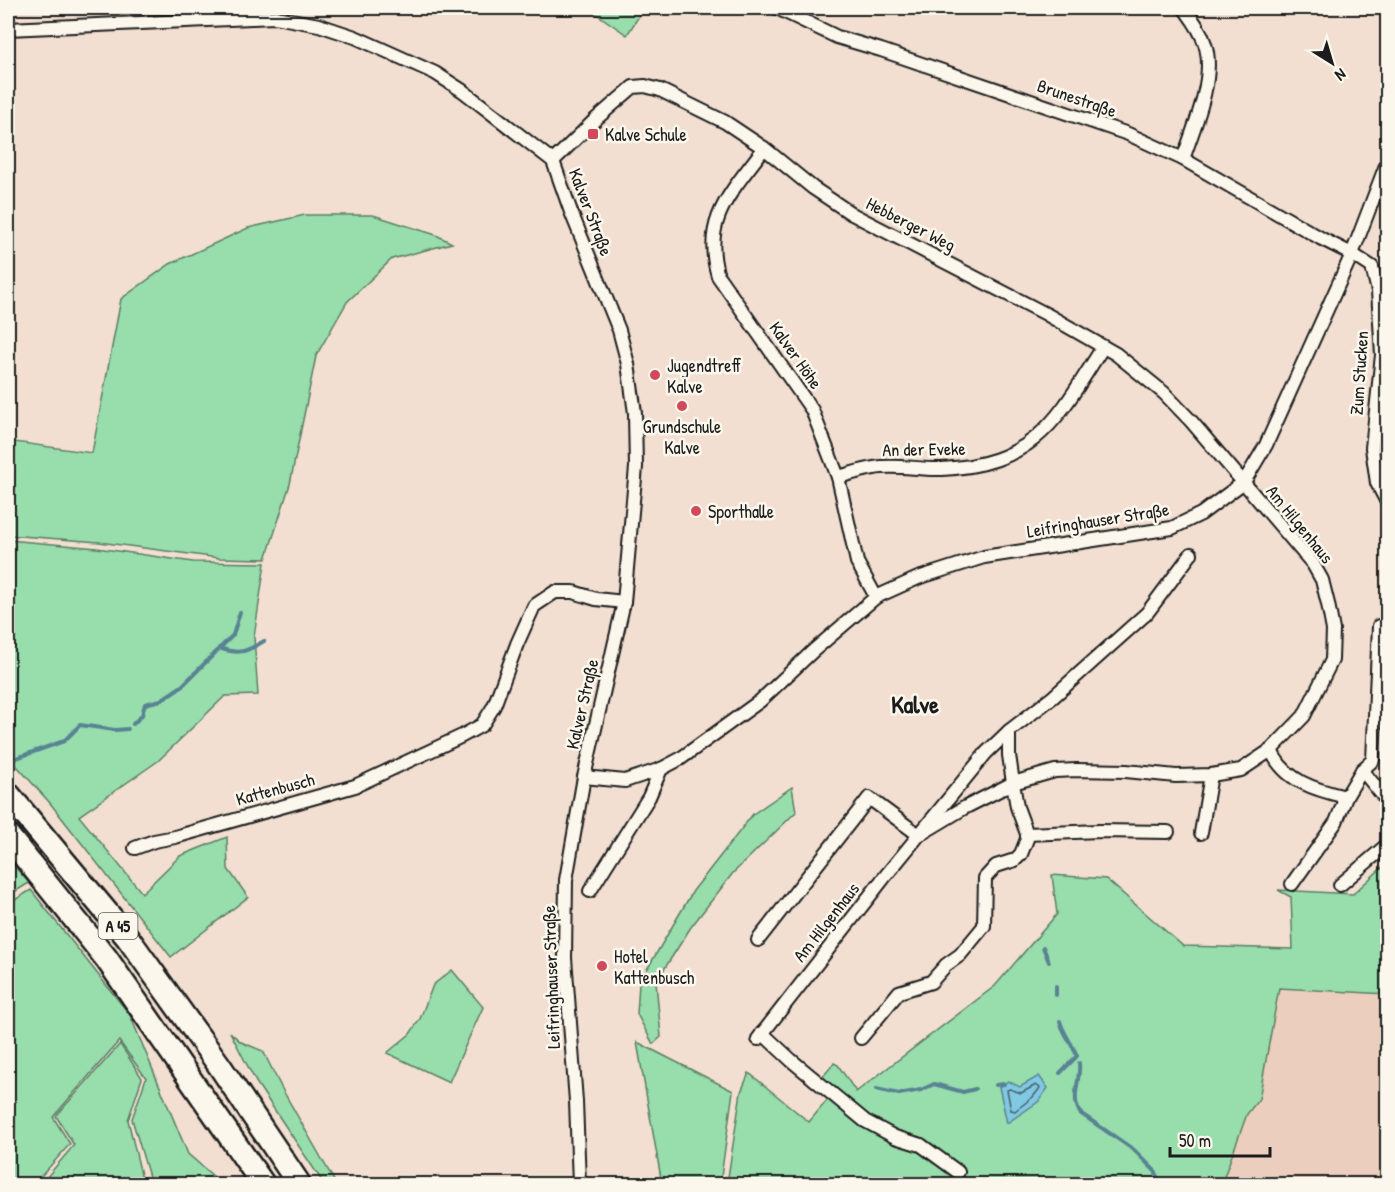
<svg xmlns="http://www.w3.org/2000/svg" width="1395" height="1192" viewBox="0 0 1395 1192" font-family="'Patrick Hand',sans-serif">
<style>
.built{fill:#ebcebe}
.green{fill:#97deac;stroke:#5a7d64;stroke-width:1.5}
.water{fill:#81c8e2;stroke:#598393;stroke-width:1.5}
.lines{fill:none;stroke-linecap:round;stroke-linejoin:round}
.shore{stroke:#44616b;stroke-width:1.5}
.stream{stroke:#598393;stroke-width:4}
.minor-casing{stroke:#1c1c1c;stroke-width:16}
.motorway-casing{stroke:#1c1c1c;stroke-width:27}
.minor{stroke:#fbf7ec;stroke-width:12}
.motorway{stroke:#fbf7ec;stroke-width:22}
.poi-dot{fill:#d1495b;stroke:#fbf7ec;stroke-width:2}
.labels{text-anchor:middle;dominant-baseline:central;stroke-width:5;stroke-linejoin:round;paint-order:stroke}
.shield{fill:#fbf7ec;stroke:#5f5e5a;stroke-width:1.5}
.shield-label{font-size:16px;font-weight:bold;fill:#1c1c1c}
.street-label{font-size:18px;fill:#1c1c1c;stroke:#fbf7ec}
.poi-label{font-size:18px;fill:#1c1c1c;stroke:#fbf7ec;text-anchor:start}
.district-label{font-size:24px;font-weight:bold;fill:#1c1c1c;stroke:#fbf7ec}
</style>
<rect width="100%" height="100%" fill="#f2dfd1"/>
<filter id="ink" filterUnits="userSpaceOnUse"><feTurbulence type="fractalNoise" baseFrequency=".0167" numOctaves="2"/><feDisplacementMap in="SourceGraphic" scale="12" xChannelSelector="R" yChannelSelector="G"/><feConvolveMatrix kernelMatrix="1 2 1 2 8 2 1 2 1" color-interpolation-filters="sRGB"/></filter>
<g filter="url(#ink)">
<path class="built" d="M1279,987L1387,994V1184H1226L1224,1177L1247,1114L1259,1099Z"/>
<g class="green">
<path d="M588,8H644L627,35Z"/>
<path d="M305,215H373L436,235L452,243L392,259L347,302L316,356L290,484L266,559L219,558L99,542L8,535V441L92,453L121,299L170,264L248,228Z"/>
<path d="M8,540L97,548L193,562L265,563L254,637L258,695L225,696L158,761L79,816L142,893L180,856L227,837L228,869L248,897L171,957L50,803L8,756Z"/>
<path d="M792,787L796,812L733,873L691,927L656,982L661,1037L653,1044L637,1014L639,983L693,891L753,814Z"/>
<path d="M8,859L29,883L8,896Z"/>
<path d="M1387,863V994L1279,988L1259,1099L1247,1114L1224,1177L1226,1184H727L741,1092L749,1073L809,1122L834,1092L820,1080L834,1063L838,1065L856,1092L995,986L1057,914L1052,875L1106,879L1183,946L1293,949L1291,897L1278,890L1353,894Z"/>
<path d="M31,890L130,1015L188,1154L222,1184H146L150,1180L132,1119L146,1078L119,1041L53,1117L70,1144L34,1184H8V1063L11,1059L8,1055V904Z"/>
<path d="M452,970L483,1007L449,1082L387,1053L410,1034L420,1019L433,985Z"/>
<path d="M230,1032L241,1042L263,1051L281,1087L336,1184H324L256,1082Z"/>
<path d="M637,1042L733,1091L720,1184H662Z"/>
<path d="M120,1044L142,1078L128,1120L143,1183L141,1184H41L74,1145L56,1116Z"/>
</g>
<path class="water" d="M1039,1076L1048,1088L1038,1102L1007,1123L999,1087L1008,1081L1020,1087Z"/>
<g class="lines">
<path class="shore" d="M1036,1085L1040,1088L1033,1097L1015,1111L1011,1110L1007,1090L1010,1089L1021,1093Z"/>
<g class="stream">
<path d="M219,648C239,655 246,652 264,641"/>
<path d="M133,724L142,715L145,704L161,700L182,686L233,635L240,612"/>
<path d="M8,761L64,741L80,725L115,730L128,729"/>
<path d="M1043,947L1049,962"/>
<path d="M1056,986V995"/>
<path d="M1079,1063C1081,1081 1070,1096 1080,1113L1134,1150L1156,1172L1158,1184"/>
<path d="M1060,1073L1077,1056C1072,1043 1063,1033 1060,1021"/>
<path d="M996,1085L1004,1084"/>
<path d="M876,1089L899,1094L921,1090L934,1084L963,1092L975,1089"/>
</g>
<g class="minor-casing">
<g id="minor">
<path d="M777,8L837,37L881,50L1128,134L1183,159L1322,239L1352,254L1372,267L1378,291L1382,355L1372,448L1377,483L1388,504"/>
<path d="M8,29L275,17L319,25L355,37L435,73L463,91L553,161L571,212L619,330L628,364L635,413L636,467L624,602L584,777L566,880L565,958L576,1101L579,1184"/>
<path d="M764,148C732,192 701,219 718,276L812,410L838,477L857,562L876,597"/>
<path d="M1183,159C1194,127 1216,77 1205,44C1201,30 1192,19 1184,8"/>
<path d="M553,161L596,119L633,87L645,86L660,90L725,122L764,148L813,188L852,214L1046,314L1116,354L1164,393L1191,421L1313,564L1322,580L1328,604L1333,630L1332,660L1304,716L1271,750L1241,770L1211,775L1176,776L1126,771L1077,770L1055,771L1013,783L1017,807L1027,834V839L1021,854L1015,860L996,866L985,878L984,926L960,955L946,965L931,982L899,992L861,1038"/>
<path d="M838,477C850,474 862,470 874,468C896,464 919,470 942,469C1037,464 1057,419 1103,347"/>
<path d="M1009,731L1053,697L1147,613L1191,554"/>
<path d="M1271,750C1284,781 1316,790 1346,797L1362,770L1373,760L1379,626"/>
<path d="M1362,770L1388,802"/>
<path d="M584,777L625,781L661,769L680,759L760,701L813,651L876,597L918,578L984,557L1172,528L1201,514L1244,482L1266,445L1352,254L1388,160"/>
<path d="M1201,833L1211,775"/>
<path d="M1027,834L1099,831L1168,832"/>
<path d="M135,848L154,841L175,837L355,786L462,736L482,725L494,706L517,644L534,606L555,592H573L596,599L624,602"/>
<path d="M1292,884L1336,822L1346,797"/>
<path d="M1340,885L1388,844"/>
<path d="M590,891L649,797L661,769"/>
<path d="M762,1033L791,1060L865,1121L895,1137L921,1145L958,1172"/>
<path d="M758,1039L883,879L919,835L964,808L1013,783L1009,755V731L986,753L919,835L869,798L758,940"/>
</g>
</g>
<g class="motorway-casing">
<g id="motorway">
<path d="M8,794L128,938L219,1065L299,1184"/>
<path d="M8,836L106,958L263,1184"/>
</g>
</g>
<use href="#minor" class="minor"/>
<use href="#motorway" class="motorway"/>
</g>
</g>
<g class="poi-dot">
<rect x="587" y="128" width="12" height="12" rx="3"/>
<circle cx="655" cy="375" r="6"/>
<circle cx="682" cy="406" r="6"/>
<circle cx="696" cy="511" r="6"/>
<circle cx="602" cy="966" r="6"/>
</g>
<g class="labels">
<rect class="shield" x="98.5" y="913" width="39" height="26" rx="4.5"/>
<g class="shield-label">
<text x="118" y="926">A 45</text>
</g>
<g class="street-label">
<text transform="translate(1077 98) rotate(19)">Brunestraße</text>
<text transform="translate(591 212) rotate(69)">Kalver Straße</text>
<text transform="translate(911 224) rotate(27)">Hebberger Weg</text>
<text transform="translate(796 355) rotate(55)">Kalver Höhe</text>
<text transform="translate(1359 373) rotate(-86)">Zum Stucken</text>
<text transform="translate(924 449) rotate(-1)">An der Eveke</text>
<text transform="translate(1098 520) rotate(-9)">Leifringhauser Straße</text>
<text transform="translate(1300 524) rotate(51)">Am Hilgenhaus</text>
<text transform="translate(582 704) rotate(-77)">Kalver Straße</text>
<text transform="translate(275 789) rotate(-15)">Kattenbusch</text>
<text transform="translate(826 922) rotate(-52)">Am Hilgenhaus</text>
<text transform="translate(551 977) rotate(-92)">Leifringhauser Straße</text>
</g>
<g class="poi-label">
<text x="605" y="134">Kalve Schule</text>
<text x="667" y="365">Jugendtreff<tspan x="667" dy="21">Kalve</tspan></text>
<text x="682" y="426" text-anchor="middle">Grundschule<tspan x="682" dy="21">Kalve</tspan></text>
<text x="708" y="511">Sporthalle</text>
<text x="614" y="956">Hotel<tspan x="614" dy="21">Kattenbusch</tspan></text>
</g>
<g class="district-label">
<text x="915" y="704">Kalve</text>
</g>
</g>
<rect width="1395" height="1192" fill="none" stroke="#fbf7ec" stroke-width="30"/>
<rect x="15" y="15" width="1365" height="1162" fill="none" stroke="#1c1c1c" stroke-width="2" filter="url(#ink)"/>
<g transform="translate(1332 63) rotate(143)" stroke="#fbf7ec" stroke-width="4.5" paint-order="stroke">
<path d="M0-4.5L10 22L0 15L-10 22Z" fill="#1c1c1c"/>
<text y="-9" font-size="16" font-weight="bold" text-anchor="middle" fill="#1c1c1c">N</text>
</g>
<path d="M1170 1147v9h100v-9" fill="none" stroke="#1c1c1c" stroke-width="3"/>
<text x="1179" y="1147" font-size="18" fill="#1c1c1c" stroke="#fbf7ec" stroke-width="4.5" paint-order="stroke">50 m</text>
</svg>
